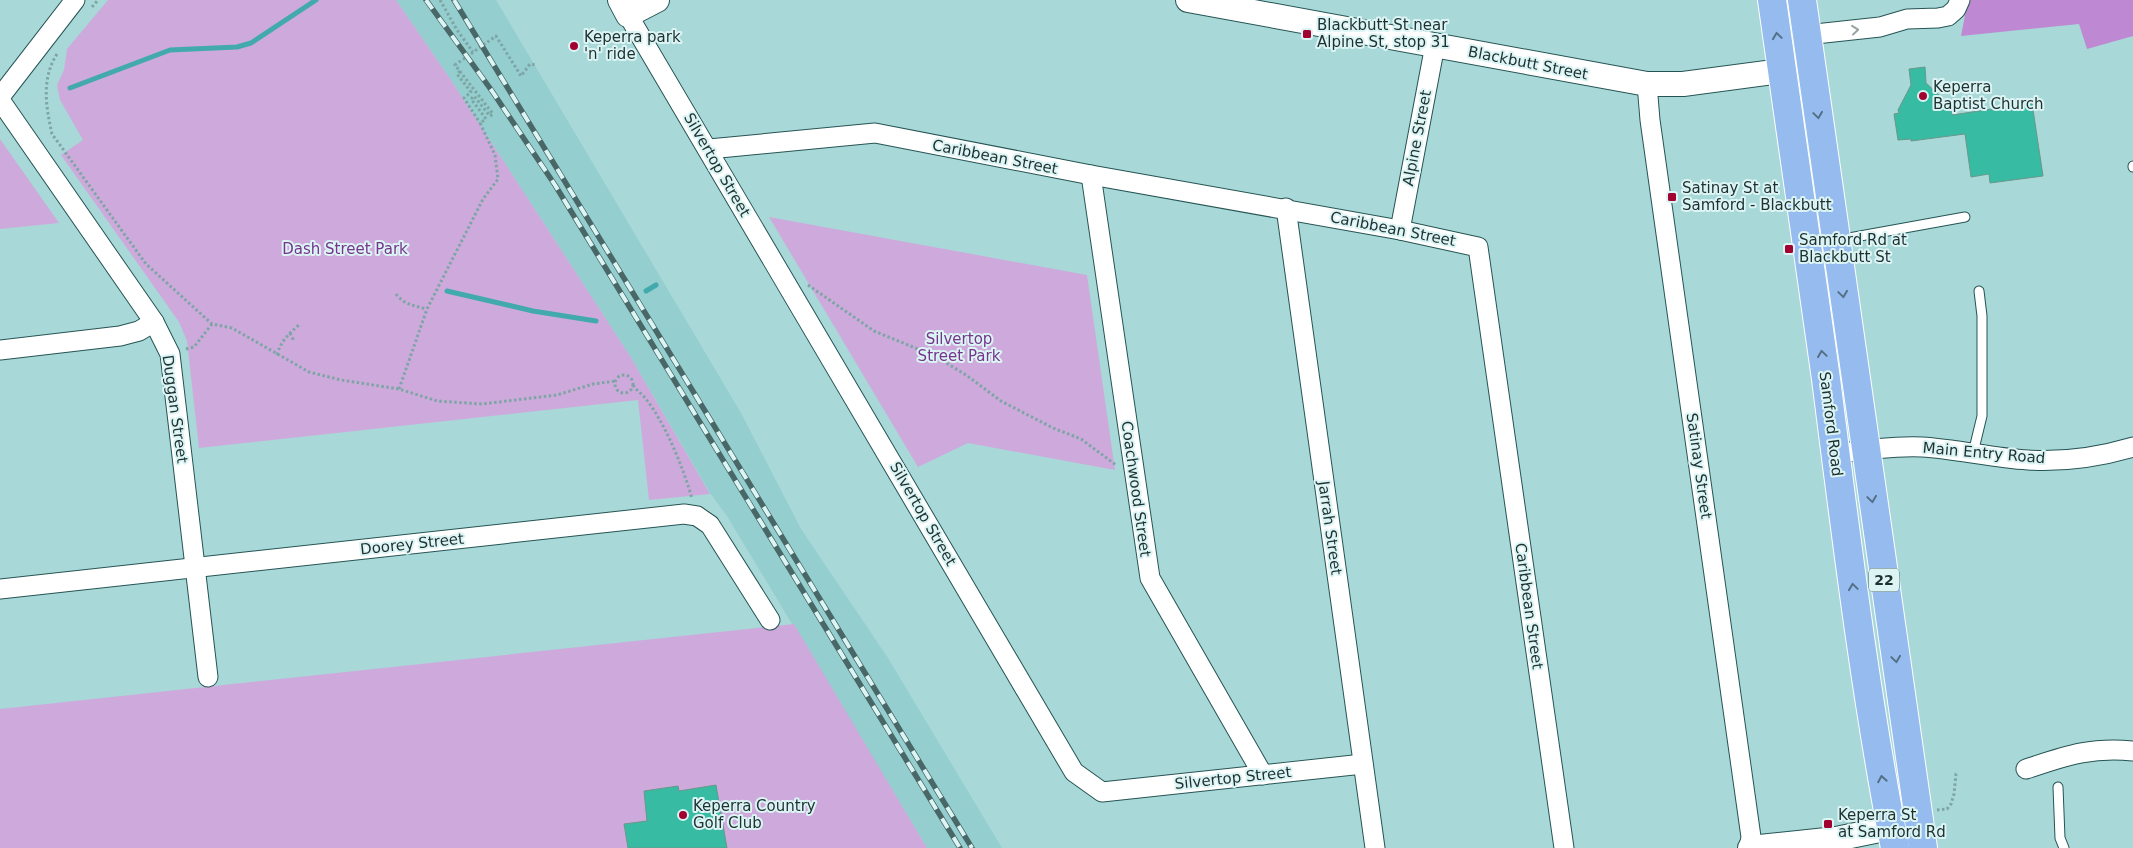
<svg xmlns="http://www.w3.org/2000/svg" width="2133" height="848" viewBox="0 0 2133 848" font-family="'DejaVu Sans',sans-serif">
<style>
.built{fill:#94cecf}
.green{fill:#ceaadc}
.forest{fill:#be89d2}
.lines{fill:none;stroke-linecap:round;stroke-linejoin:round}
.stream{stroke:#42aaac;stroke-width:5}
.building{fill:#37bba2;stroke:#6b978b}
.service-casing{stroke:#265454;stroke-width:11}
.minor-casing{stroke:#265454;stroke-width:21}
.tertiary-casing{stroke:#265454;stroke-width:26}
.primary-casing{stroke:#fff;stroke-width:30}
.path{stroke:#7ea5a5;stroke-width:3;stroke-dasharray:2.5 2.5;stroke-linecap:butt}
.service{stroke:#fff;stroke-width:9}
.minor{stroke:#fff;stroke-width:19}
.tertiary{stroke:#fff;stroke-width:24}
.primary{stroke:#96bcef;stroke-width:28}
.rail-casing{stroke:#4a6767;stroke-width:5.5}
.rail{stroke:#dcf4f4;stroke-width:4;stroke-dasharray:11;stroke-linecap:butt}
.oneway{stroke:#99a2a2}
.oneway2{stroke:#537086}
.poi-dot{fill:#a20230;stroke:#dcf4f4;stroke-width:2}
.labels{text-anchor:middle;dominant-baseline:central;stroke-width:4;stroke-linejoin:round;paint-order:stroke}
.shield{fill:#dcf4f4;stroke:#566c6c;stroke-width:1}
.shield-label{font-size:14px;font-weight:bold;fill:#1d3131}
.poi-label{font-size:15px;fill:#1d3131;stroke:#dcf4f4;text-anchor:start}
.street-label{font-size:15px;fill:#1d3131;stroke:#dcf4f4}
.park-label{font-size:15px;fill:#76358c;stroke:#dcf4f4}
</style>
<rect width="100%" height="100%" fill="#a8d8d8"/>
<path class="built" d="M396,0H496L741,413L801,529L888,658L1002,848H927L727,516L710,493L630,356L449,77Z"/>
<g class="green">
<path d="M108,0H396L449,77L630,356L710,494L649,500L638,400L199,448L187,341L179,322L61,155L83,140L60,100L57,85L64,70L67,49Z"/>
<path d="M0,139L59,223L0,229Z"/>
<path d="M769,217L1087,275L1115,470L968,443L918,467Z"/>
<path d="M794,624L927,848H0V709Z"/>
</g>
<path class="forest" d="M1968,0H2133V36L2087,49L2079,24L1961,36Z"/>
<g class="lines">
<g class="stream">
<path d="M70,88L170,50L237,47L251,43L316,0"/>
<path d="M447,291L533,311L596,321"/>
<path d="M646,291L656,285"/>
</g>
</g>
<g class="building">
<path d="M1925,67L1926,83L1951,106L1952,115L2032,103L2043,176L1990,183L1989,174L1971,177L1965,134L1911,141V139L1898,140L1894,114L1899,113L1898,110L1911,85L1909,69Z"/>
<path d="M716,785L727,848H628L624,824L647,821L644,791L678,786L679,791Z"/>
</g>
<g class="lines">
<g class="service-casing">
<g id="service">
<path d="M2133,167V166"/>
<path d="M1838,240L1965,217"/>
<path d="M1973,453L1982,416V316L1979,291"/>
<path d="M2058,787L2060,838L2064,848"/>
</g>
</g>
<g class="minor-casing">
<g id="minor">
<path d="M628,15L1074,772L1102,792L1363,764"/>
<path d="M1806,35L1880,27L1907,19L1938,18L1948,16L1956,9L1960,0"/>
<path d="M1647,84L1650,120L1751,837L1749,848"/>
<path d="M0,97L75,0"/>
<path d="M0,100L154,322L170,354L208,677"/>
<path d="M709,149L875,133L1091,175L1400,230L1478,247L1564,848"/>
<path d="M1091,175L1150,578L1263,775"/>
<path d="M1286,208L1375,848"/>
<path d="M1400,230L1435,45"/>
<path d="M0,350L120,336L139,331L154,322"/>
<path d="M1835,454C1864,450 1892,446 1922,447C1957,449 1992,458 2028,460C2063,462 2099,457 2133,447"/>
<path d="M0,589L684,514L697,516L710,525L770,620"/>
<path d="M2026,769C2066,756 2089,747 2133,751"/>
</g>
</g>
<g class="tertiary-casing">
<g id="tertiary">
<path d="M620,0L628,15L657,0"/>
<path d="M1188,0L1647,84H1683L1811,67"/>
<path d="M1750,848L1836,839L1909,824"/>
</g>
</g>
<g class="primary-casing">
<g id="primary">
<path d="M1772,0C1789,127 1809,253 1826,379C1846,536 1865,693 1895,848"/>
<path d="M1802,0L1923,848"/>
</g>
</g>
<g class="path">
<path d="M440,0L457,30L473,52"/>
<path d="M92,7L98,0"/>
<path d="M57,54C41,79 46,107 52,134L146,264L212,324L232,328L309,372L341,380L399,389L437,401L482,404L557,395L593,384L616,381"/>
<path d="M460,71L457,74L471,92L464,98L480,123"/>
<path d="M808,285L874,331L935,356L966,375L1001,401L1053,428L1081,439L1116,465"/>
<path d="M396,294C403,304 415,306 427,309"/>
<path d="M290,333L294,341"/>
<path d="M186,349L194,347L212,324"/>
<path d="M277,355C281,340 290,333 300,324"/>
<circle cx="624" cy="384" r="9"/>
<path d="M633,385C637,391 642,394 646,399C665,423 684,469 692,499"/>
<path d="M399,389L427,309L483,199L498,179L495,155L480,123L486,119L471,99L474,96L490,116L493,114L455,65L496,36L521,76L530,64L536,65"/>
<path d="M1937,810L1947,809L1951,804L1954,794L1956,774L1958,772"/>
</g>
<use href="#service" class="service"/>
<use href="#minor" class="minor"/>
<use href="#tertiary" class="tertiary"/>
<use href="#primary" class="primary"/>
<g class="rail-casing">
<g id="rail">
<path d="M426,0L492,91L555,185L960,848"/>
<path d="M454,0L972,848"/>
</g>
</g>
<use href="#rail" class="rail"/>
</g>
<defs><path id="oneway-chevron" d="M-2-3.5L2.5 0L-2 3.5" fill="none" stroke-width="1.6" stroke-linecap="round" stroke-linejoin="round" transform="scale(1.25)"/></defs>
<use class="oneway" href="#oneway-chevron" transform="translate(1855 30) rotate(-6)"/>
<g class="oneway2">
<use href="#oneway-chevron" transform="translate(1777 36) rotate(-98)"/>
<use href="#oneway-chevron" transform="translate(1818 115) rotate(82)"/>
<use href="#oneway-chevron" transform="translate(1843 294) rotate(82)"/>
<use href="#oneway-chevron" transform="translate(1822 354) rotate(-98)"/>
<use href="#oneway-chevron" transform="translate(1872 499) rotate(82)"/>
<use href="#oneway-chevron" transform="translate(1853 587) rotate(-98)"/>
<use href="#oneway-chevron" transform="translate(1896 659) rotate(82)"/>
<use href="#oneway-chevron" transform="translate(1882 779) rotate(-100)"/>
</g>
<g class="poi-dot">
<rect x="1302" y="29" width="10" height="10" rx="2.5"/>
<circle cx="574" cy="46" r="5"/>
<circle cx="1923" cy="96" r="5"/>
<rect x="1667" y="192" width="10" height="10" rx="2.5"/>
<rect x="1784" y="244" width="10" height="10" rx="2.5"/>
<circle cx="683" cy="815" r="5"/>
<rect x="1823" y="819" width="10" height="10" rx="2.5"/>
</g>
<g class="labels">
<rect class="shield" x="1869" y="568.5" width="30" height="23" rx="4"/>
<g class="shield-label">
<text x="1884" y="580">22</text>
</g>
<g class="poi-label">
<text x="1317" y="25">Blackbutt St near<tspan x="1317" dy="17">Alpine St, stop 31</tspan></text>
<text x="584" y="37">Keperra park<tspan x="584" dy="17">'n' ride</tspan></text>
<text x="1933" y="87">Keperra<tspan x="1933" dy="17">Baptist Church</tspan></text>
<text x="1682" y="188">Satinay St at<tspan x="1682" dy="17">Samford - Blackbutt</tspan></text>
<text x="1799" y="240">Samford Rd at<tspan x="1799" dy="17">Blackbutt St</tspan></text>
<text x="693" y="806">Keperra Country<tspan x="693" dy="17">Golf Club</tspan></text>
<text x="1838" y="815">Keperra St<tspan x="1838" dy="17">at Samford Rd</tspan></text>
</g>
<g class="street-label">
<text transform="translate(1528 63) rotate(11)">Blackbutt Street</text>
<text transform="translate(1417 138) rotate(-79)">Alpine Street</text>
<text transform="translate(995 157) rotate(11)">Caribbean Street</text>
<text transform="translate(717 165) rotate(60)">Silvertop Street</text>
<text transform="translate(1393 229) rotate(11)">Caribbean Street</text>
<text transform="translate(175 409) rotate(82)">Duggan Street</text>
<text transform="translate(1831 424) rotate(83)">Samford Road</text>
<text transform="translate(1984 453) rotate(5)">Main Entry Road</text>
<text transform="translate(1699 466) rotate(82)">Satinay Street</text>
<text transform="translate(1136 489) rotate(82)">Coachwood Street</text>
<text transform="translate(923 514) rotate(60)">Silvertop Street</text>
<text transform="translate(1330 528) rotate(82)">Jarrah Street</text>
<text transform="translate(412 544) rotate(-6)">Doorey Street</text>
<text transform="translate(1529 606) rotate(82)">Caribbean Street</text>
<text transform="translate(1233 778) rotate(-6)">Silvertop Street</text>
</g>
<g class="park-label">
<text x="345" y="249">Dash Street Park</text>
<text x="959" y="339">Silvertop<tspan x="959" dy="17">Street Park</tspan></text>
</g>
</g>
</svg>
